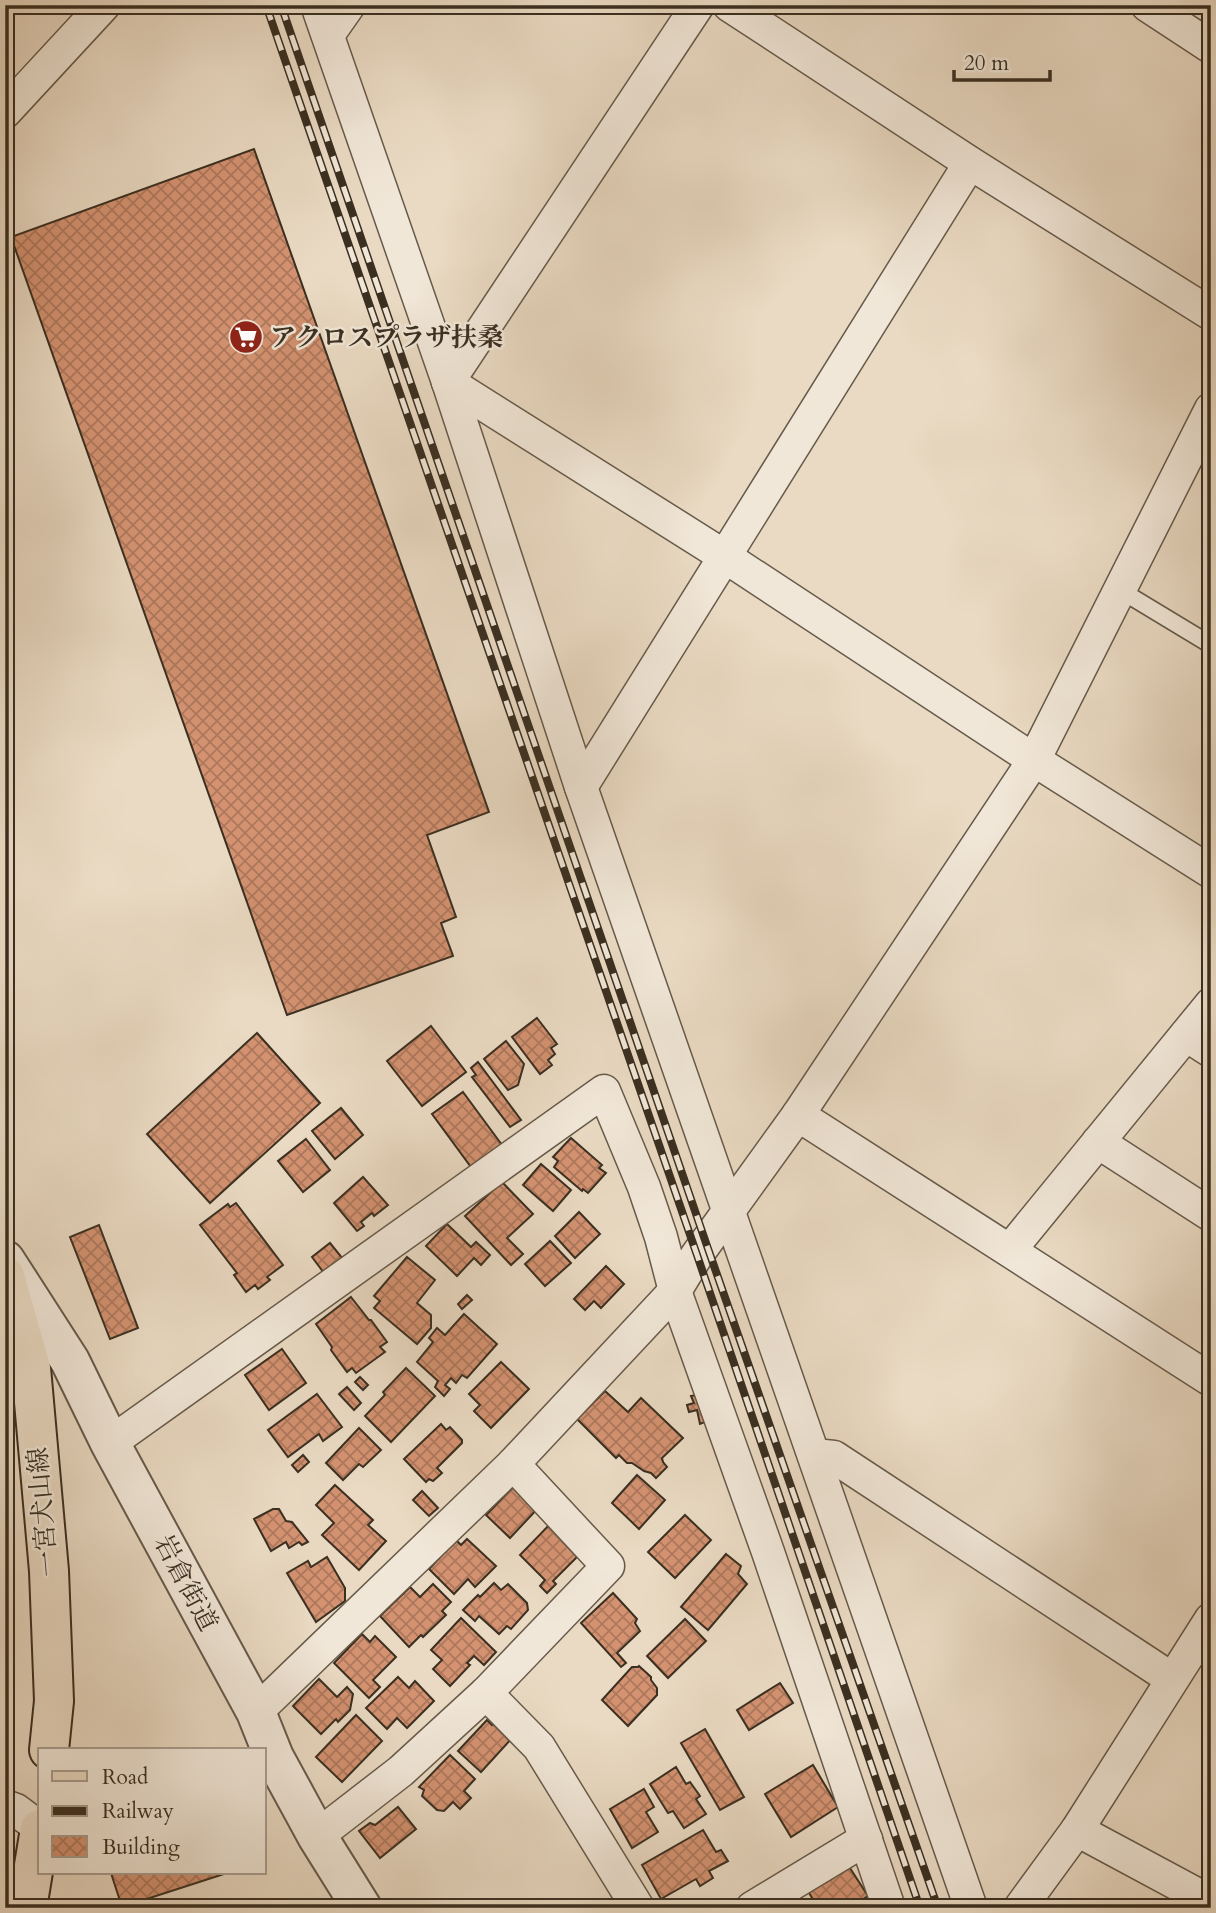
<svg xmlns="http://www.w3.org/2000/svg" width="1216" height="1913" viewBox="0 0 1216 1913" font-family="Cardo,'Noto Serif JP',serif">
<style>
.building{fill:url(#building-cross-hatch);stroke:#3a2f21;stroke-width:2}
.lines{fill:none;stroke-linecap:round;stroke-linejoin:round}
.service-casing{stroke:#665a4a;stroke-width:19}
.minor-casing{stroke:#665a4a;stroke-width:35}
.tertiary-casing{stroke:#665a4a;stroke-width:42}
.primary-casing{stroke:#3a2f21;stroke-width:42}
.service{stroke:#f1e7d8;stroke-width:16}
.minor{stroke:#f1e7d8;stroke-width:32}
.tertiary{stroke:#f1e7d8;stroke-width:38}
.primary{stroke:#eadac3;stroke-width:38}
.rail-casing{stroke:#3a2f21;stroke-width:8}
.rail{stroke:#f1e7d8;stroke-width:5;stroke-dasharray:16;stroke-linecap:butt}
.labels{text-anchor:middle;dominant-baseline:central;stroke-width:5;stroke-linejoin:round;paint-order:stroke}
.poi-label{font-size:26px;font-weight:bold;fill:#3a2f21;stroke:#f1e7d8;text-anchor:start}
.street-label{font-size:26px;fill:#3a2f21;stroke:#f1e7d8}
</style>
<defs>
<pattern id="building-cross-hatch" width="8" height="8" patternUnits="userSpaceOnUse" patternTransform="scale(1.75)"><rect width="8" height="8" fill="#d49271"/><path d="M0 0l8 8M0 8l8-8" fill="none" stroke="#ad785c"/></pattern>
</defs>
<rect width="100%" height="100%" fill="#eadac3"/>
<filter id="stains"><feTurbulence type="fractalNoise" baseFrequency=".00286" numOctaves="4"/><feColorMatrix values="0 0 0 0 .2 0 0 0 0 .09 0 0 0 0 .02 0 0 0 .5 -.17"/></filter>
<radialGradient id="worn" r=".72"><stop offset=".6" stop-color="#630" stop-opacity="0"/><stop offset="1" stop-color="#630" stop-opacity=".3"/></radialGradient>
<g class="building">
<path d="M254,149L489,812L427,835L456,917L441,923L453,956L287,1015L11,237Z"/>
<path d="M537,1018L557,1044L551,1048L555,1054L548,1060L552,1065L540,1074L512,1037Z"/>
<path d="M431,1026L466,1072L422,1106L387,1061Z"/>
<path d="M257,1033L320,1103L210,1203L147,1134Z"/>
<path d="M506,1041L524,1064L518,1085L508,1090L484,1059Z"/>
<path d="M478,1062L521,1120L510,1127L472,1077L476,1075L471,1068Z"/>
<path d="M463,1092L502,1145L471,1167L432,1114Z"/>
<path d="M341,1108L363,1135L335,1159L312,1131Z"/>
<path d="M571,1138L602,1165L599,1168L606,1173L588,1193L583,1189L582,1191L554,1167L558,1161L553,1157Z"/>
<path d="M306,1139L330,1170L303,1192L278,1161Z"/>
<path d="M541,1164L571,1190L553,1211L523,1185Z"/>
<path d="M363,1177L388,1205L374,1216L372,1213L361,1222L364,1226L357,1231L334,1203Z"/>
<path d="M502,1182L533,1214L507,1238L523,1254L511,1265L465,1216Z"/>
<path d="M236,1203L283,1265L267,1277L270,1280L258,1289L255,1285L246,1292L234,1275L237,1273L200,1225L228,1204L230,1207Z"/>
<path d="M579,1212L600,1234L575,1258L555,1236Z"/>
<path d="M447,1224L471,1247L476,1242L490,1255L481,1265L474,1258L457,1276L426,1246Z"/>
<path d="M99,1225L138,1328L110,1339L70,1237Z"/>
<path d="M550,1241L571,1263L545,1286L525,1264Z"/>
<path d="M330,1243L343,1259L324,1273L312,1257Z"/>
<path d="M407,1257L435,1280L417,1303L431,1315V1328L417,1344L374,1308L380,1301L374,1296Z"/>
<path d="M606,1266L624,1284L601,1308L594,1301L585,1310L574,1299Z"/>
<path d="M467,1295L472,1300L462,1309L458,1304Z"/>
<path d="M351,1297L369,1320H371L387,1342L380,1347L385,1352L356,1373L352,1368L347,1372L331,1350L332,1347L316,1324Z"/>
<path d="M464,1314L497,1344L467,1378L462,1375L456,1383L451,1378L445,1385L450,1389L444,1396L435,1387L438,1381L417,1362L433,1342L429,1338L437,1328L445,1335Z"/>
<path d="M282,1349L306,1383L269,1410L245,1375Z"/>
<path d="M501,1362L529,1389L491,1428L474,1411L480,1405L469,1394Z"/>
<path d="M406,1368L435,1396L391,1442L365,1416L385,1395L383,1392Z"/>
<path d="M360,1377L368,1385L363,1390L355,1382Z"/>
<path d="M347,1387L361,1403L354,1410L339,1394Z"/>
<path d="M605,1391L628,1412L641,1398L683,1438L662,1458L663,1462L667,1467L656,1478L651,1473L644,1471L632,1463H627L619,1455L616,1458L577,1419Z"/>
<path d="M317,1394L342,1427L323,1441L319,1434L288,1457L268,1430Z"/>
<path d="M697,1395L705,1422L700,1424L697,1410L689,1412L687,1405L694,1403L691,1396Z"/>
<path d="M441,1424L446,1430L450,1427L462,1440V1443L437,1468L442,1473L433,1481L429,1479L426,1482L404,1459Z"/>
<path d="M359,1428L381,1450L363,1467L359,1464L343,1480L326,1463Z"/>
<path d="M303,1455L309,1462L298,1472L292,1465Z"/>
<path d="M637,1475L665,1500L639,1529L612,1503Z"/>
<path d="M335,1485L373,1520L368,1525L386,1541L359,1570L322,1535L334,1523L316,1505Z"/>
<path d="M514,1486L540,1506L510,1538L486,1515Z"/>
<path d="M422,1491L438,1508L429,1516L413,1500Z"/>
<path d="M273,1509H279L286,1521L292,1522L308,1542L302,1545L299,1542L289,1548L286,1542L271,1551L254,1519Z"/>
<path d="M685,1515L711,1540L675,1578L648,1552Z"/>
<path d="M556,1518L583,1551L553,1581L556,1584L547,1593L540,1586L545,1580L520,1555Z"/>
<path d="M467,1539L496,1566L475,1587L468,1579L454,1594L429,1569L456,1540L461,1545Z"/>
<path d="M726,1554L741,1566L738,1574L747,1584L708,1630L681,1607Z"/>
<path d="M327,1557L345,1588V1601L316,1622L287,1573L308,1561L311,1567Z"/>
<path d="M494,1583L501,1590L508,1584L527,1603L528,1610L511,1629L507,1626L499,1634L479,1616L475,1621L463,1610L478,1595L480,1597Z"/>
<path d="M433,1584L451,1602L442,1611L446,1615L423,1637L421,1635L409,1647L380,1616L410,1587L420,1597Z"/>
<path d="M613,1593L637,1619L635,1623L640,1631L617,1653L626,1663L621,1667L581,1623Z"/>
<path d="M461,1618L496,1652L484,1665L474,1656L467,1663L470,1665L450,1686L433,1669L442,1660L431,1650Z"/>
<path d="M685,1619L706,1641L668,1678L647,1656Z"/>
<path d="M362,1634L370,1642L375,1636L396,1657L373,1680L380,1687L369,1698L334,1663Z"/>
<path d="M639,1666L651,1677V1680L657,1688V1695L628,1726L602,1700L632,1667H638Z"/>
<path d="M398,1677L409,1688L415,1681L434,1701L407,1728L397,1718L387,1729L366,1708Z"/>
<path d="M319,1679L337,1697L347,1687L353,1694L350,1710L338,1722L336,1719L321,1734L293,1706Z"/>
<path d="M780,1683L793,1703L749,1730L737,1710Z"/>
<path d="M356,1715L382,1741L342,1782L316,1757Z"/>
<path d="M487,1720L492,1725L496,1721L513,1737L481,1772L458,1751Z"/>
<path d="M705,1729L744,1797L720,1810L681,1743Z"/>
<path d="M450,1755L475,1779L464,1791L471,1798L460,1809L453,1802L444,1811L437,1810L422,1796L424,1790L419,1787Z"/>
<path d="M813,1765L838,1807L791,1837L765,1794Z"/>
<path d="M676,1767L686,1784L690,1782L700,1796L696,1799L706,1814L684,1828L673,1811L668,1813L650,1784Z"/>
<path d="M644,1789L654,1807L646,1812L658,1832L632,1848L610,1809Z"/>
<path d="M398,1807L416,1829L380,1858L359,1831L370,1823L375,1825Z"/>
<path d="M703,1830L716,1852L721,1850L728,1861L709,1871L713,1878L700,1886L696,1879L661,1899L642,1865Z"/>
<path d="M848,1865L868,1896L849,1908H818L808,1891Z"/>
<path d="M111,1873H227L122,1907Z"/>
</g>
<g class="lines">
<g class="service-casing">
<path id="service" d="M1120,590L1211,645"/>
</g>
<g class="minor-casing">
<g id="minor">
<path d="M317,5L448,382L581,787L971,1908"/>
<path d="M729,5L970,163L1211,314"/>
<path d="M1147,5L1211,47"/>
<path d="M328,35L349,5"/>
<path d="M5,112L104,5"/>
<path d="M448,382L724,556L1034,760L1211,872"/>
<path d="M448,382L698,5"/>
<path d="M581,787L970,163"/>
<path d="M1186,1035L1211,1051"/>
<path d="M798,1115L1211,1380"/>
<path d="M1098,1142L1211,1215"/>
<path d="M1010,1250L1211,1004"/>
<path d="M110,1443L604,1091L644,1187L661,1237L675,1291L768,1552L889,1908"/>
<path d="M814,1455L834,1457L1172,1679"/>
<path d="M486,1693L539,1747L638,1908"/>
<path d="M256,1712L513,1464L675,1291L697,1255L798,1115L1034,760L1211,409"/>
<path d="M5,1806L16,1810L40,1828"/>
<path d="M1077,1830L1211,1902"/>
<path d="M317,1836L401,1771L486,1693L608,1566L513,1464"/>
<path d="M752,1908L866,1839"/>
<path d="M1020,1908L1077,1830L1211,1619"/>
</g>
</g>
<g class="tertiary-casing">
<path id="tertiary" d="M5,1260L70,1361L110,1443L256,1712L274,1757L317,1836L362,1908"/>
</g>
<g class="primary-casing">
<g id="primary">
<path d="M5,1276L31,1368L49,1571L54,1701L49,1750"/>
<path d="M27,1908L40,1829"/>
</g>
</g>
<use href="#service" class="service"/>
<use href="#minor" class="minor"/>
<use href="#tertiary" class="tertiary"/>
<use href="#primary" class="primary"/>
<g class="rail-casing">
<g id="rail">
<path d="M266,5L697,1255L920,1908"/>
<path d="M281,5L706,1243L938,1908"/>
</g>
</g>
<use href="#rail" class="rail"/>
</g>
<defs>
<g id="supermarket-disc" transform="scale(1.75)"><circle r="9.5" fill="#8f2418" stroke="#f1e7d8"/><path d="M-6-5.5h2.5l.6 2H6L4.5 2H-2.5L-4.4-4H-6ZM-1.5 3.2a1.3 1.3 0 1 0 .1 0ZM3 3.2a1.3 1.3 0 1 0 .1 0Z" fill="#fff"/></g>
</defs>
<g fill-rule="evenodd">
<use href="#supermarket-disc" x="246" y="337"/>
</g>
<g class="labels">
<g class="poi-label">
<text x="270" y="337">アクロスプラザ扶桑</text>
</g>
<g class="street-label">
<text transform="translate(43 1512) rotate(-95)">一宮犬山線</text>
<text transform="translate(186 1583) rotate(62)">岩倉街道</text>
</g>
</g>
<rect width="1216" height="1913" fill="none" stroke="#eadac3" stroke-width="28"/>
<rect x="7" y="7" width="1202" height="1899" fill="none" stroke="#3a2f21" stroke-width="3.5"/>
<rect x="14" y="14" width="1188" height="1885" fill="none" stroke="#3a2f21" stroke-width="2"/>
<rect x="38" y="1748" width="228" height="126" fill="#f1e7d8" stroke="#a89d8f" stroke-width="2"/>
<rect x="52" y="1771" width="35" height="10" fill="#eadac3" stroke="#a89d8f" stroke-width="2"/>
<text x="102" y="1784" font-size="21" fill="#3a2f21">Road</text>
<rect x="52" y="1806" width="35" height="10" fill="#3a2f21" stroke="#a89d8f" stroke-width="2"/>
<text x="102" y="1818" font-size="21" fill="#3a2f21">Railway</text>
<rect x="52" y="1836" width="35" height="21" fill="url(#building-cross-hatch)" stroke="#a89d8f" stroke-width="2"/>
<text x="102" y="1854" font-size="21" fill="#3a2f21">Building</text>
<path d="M954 70v10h96v-10" fill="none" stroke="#3a2f21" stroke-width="3.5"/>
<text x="964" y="70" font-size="21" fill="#3a2f21" stroke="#f1e7d8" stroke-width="5" paint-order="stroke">20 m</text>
<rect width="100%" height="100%" filter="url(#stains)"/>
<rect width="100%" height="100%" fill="url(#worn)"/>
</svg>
